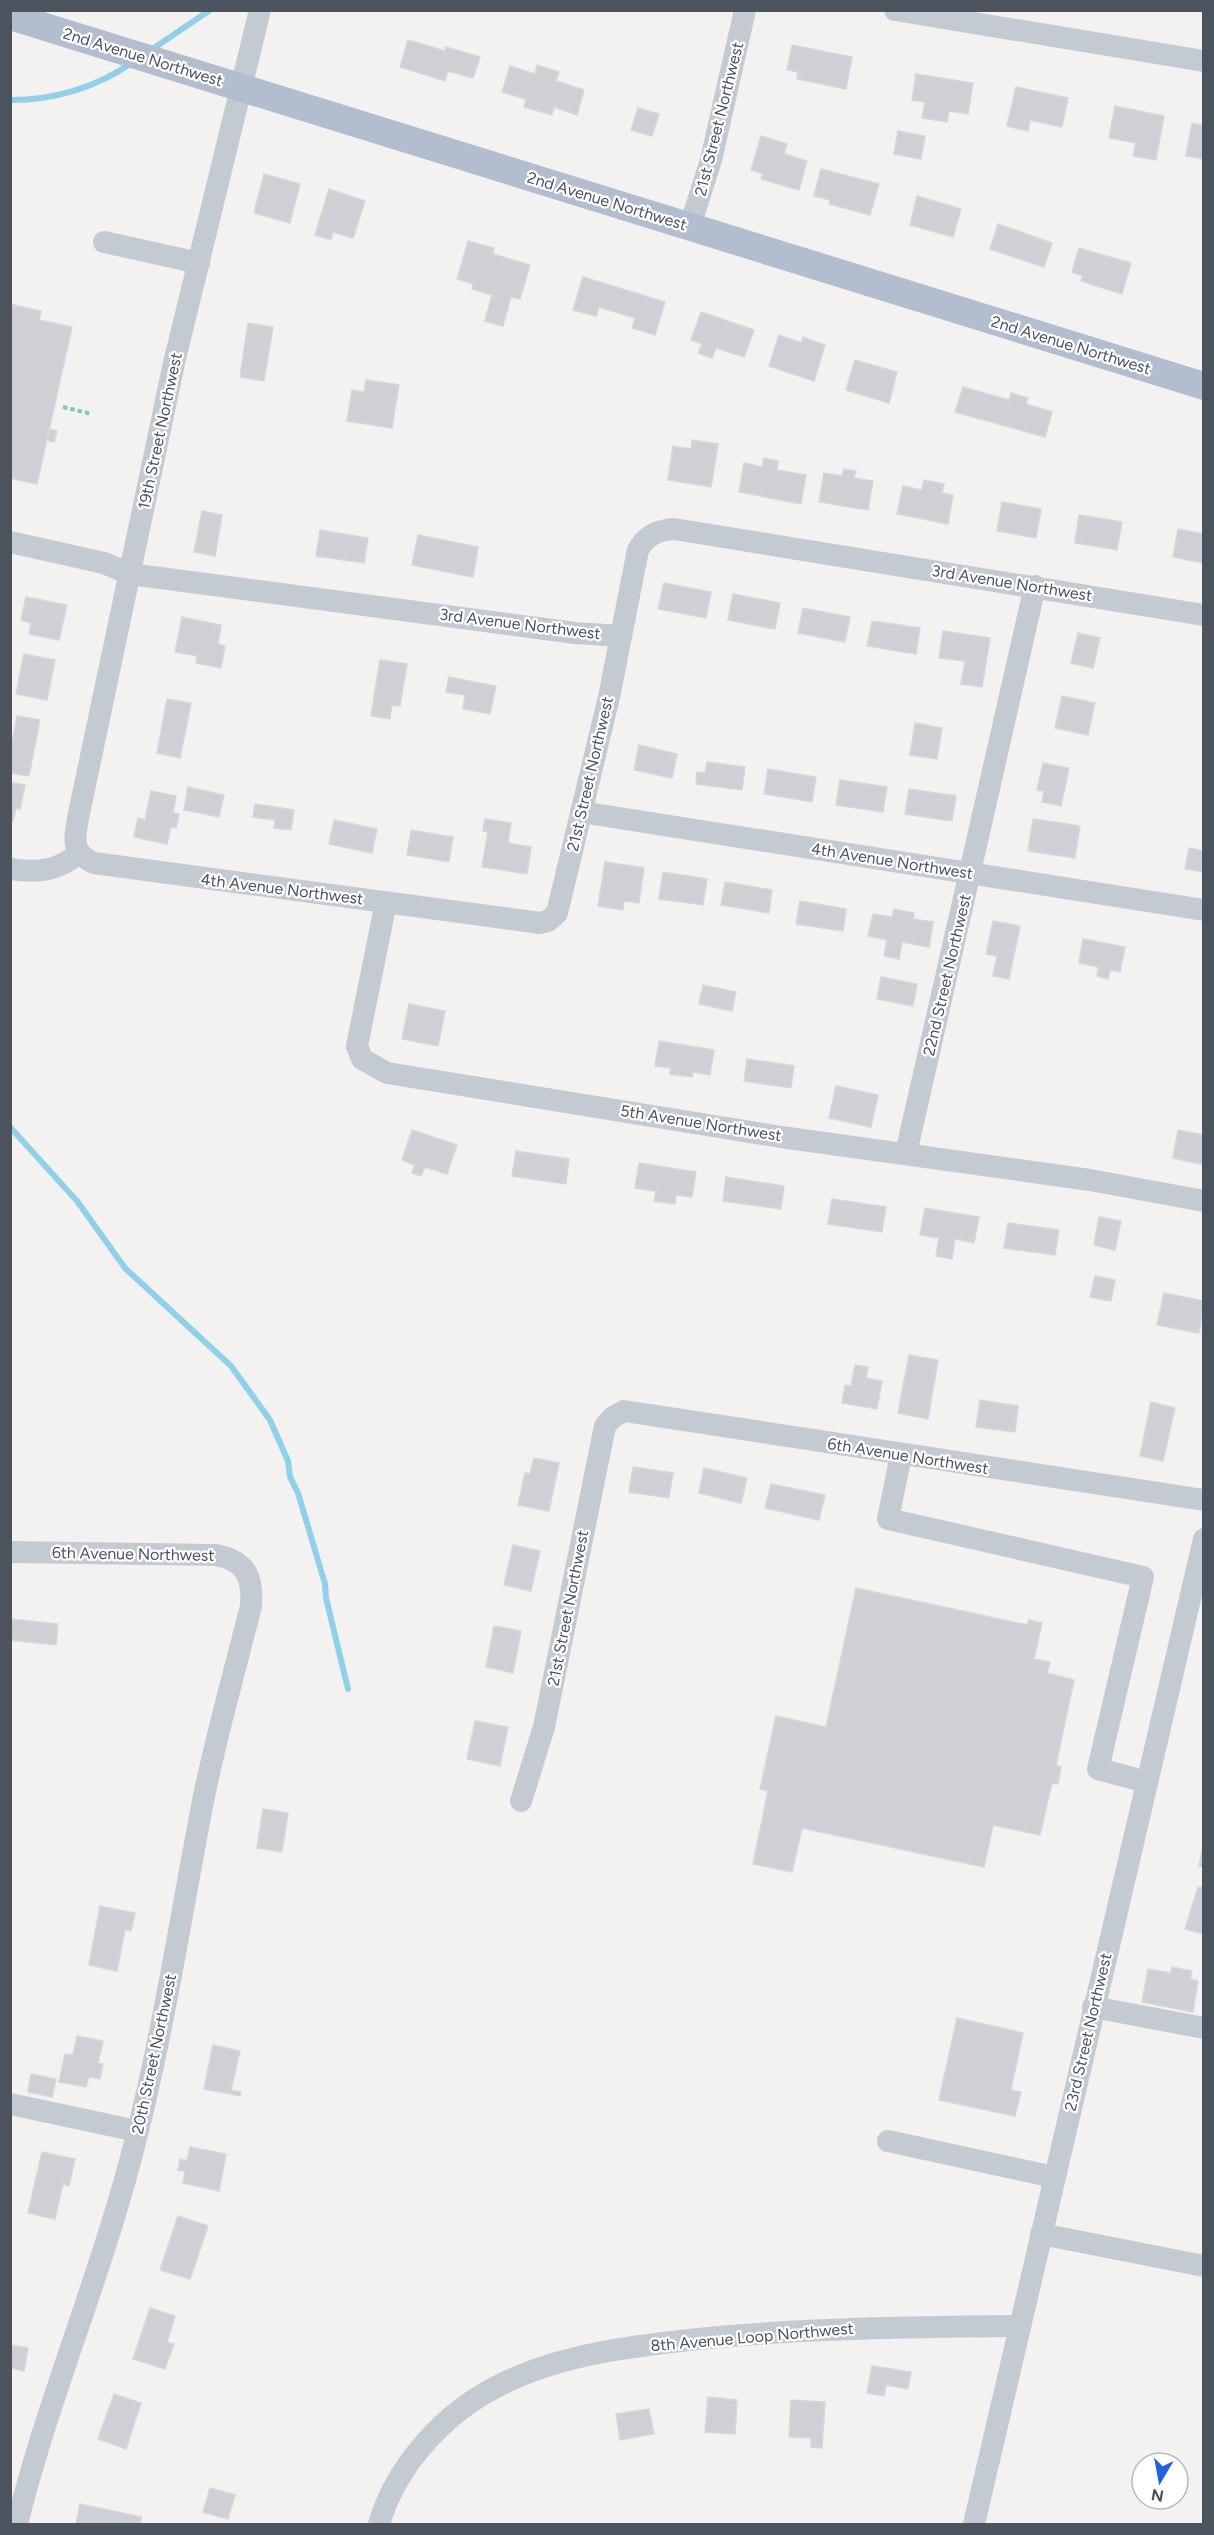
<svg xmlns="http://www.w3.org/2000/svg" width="1214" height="2535" viewBox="0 0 1214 2535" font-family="Figtree,sans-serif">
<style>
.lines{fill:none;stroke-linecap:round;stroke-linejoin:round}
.stream{stroke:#91d0ea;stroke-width:6}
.building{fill:#cfd0d5;stroke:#d6d7dc;stroke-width:1.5}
.path{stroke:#7bccab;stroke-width:4;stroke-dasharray:4.5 3;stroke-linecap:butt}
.minor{stroke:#c3cad2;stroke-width:22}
.major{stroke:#b2becf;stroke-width:28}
.labels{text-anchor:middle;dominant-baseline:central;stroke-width:4.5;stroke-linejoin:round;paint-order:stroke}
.street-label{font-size:16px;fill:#4a535e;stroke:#fff}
</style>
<rect width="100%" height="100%" fill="#f4f2f1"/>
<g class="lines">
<g class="stream">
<path d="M151,50L210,10"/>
<path d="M10,100C54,100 97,87 133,62"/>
<path d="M10,1127L77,1201L125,1268L231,1366L270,1420L288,1461L290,1477L298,1493L325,1584L326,1598L348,1689"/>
</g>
</g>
<g class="building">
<path d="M408,40L445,51L446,47L480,57L473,78L448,71L445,81L400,67Z"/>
<path d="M792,45L852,57L846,89L797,79L798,72L787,70Z"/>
<path d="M537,65L559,72L556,81L584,90L577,115L554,107L552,115L524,107L526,99L502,92L510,66L535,74Z"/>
<path d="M916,74L973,83L968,114L949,111L947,122L922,118L925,102L912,100Z"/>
<path d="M1016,87L1068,98L1062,127L1030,120L1028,131L1007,126Z"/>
<path d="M1115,106L1164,116L1156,160L1133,156L1136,143L1109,138Z"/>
<path d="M638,108L659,114L652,136L631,130Z"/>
<path d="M1192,123L1204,126V159L1186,156Z"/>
<path d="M898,131L925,136L921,159L894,154Z"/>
<path d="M761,136L787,144L784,154L807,161L799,190L761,179L763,174L751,170Z"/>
<path d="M821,169L879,184L870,215L829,204L830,200L814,196Z"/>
<path d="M264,174L300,184L290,223L254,213Z"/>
<path d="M329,189L365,201L353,238L333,232L331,240L315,235Z"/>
<path d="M917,196L961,209L953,237L910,225Z"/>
<path d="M998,224L1052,243L1044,267L990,249Z"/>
<path d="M468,241L494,248L493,254L530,265L520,299L511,297L503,326L485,321L492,295L472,289L473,284L457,279Z"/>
<path d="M1079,248L1131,263L1122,294L1081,281L1083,276L1072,272Z"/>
<path d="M583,277L665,302L655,335L632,328L635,318L599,307L596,316L573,310Z"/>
<path d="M10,304L41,311L39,320L72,327L37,484L10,478Z"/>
<path d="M701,312L754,330L744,357L716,348L712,358L698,353L702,344L691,340Z"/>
<path d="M248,323L273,327L264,381L240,377Z"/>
<path d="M779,335L801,343L803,337L825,345L814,381L769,366Z"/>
<path d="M855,360L897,372L889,403L846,390Z"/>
<path d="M366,380L399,385L392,428L347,421L352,390L364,392Z"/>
<path d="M963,387L1009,400L1011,393L1028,398L1026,404L1052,412L1045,437L955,412Z"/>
<path d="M49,429L57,431L54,442L47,440Z"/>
<path d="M692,440L718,444L711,487L668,480L673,446L691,449Z"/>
<path d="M764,458L778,461L777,470L806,475L801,504L739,492L744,463L762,467Z"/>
<path d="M844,469L856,471L854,478L873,481L868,510L819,502L824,473L842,476Z"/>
<path d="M924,480L944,484L942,493L953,495L948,524L897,514L903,486L922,490Z"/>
<path d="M1002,502L1041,509L1036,538L997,531Z"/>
<path d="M202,511L222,515L215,556L194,552Z"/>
<path d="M1079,515L1122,522L1117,550L1075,543Z"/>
<path d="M1178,529L1204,534V563L1173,557Z"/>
<path d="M320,530L368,538L364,563L316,556Z"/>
<path d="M418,535L478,547L473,577L412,565Z"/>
<path d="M664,583L711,592L706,618L658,609Z"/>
<path d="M733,594L780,603L775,629L728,620Z"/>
<path d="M26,597L67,605L59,640L29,634L31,623L21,620Z"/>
<path d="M803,608L850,617L845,642L798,633Z"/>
<path d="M182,617L221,625L218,644L225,646L221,668L196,663L197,656L175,652Z"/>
<path d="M872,621L920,628L916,654L867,646Z"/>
<path d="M943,631L990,638L982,687L961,684L965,661L939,658Z"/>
<path d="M1078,633L1100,638L1093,668L1071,663Z"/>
<path d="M24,654L55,660L47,700L16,694Z"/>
<path d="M380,660L407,664L400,706L392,705L390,719L371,716Z"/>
<path d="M449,677L496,686L490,714L463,709L465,695L446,692Z"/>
<path d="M1062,696L1095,703L1088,735L1055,728Z"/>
<path d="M167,699L191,703L180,758L157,753Z"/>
<path d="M17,716L40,720L29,776L10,773V738H13Z"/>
<path d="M915,723L942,728L937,759L910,755Z"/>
<path d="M639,745L677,754L672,778L634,770Z"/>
<path d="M707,762L745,767L742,790L696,784L697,772L705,773Z"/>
<path d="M1043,763L1069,768L1061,806L1042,802L1044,791L1037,790Z"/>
<path d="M768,769L816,777L812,802L764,794Z"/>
<path d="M840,780L887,787L883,812L836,805Z"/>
<path d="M10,782L25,785L20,809L16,808L13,821H10Z"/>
<path d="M188,787L224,795L219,817L184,810Z"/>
<path d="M909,789L956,796L952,821L905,814Z"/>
<path d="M151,791L176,796L173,813L179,814L176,828L171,827L167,844L134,837L138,818L145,820Z"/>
<path d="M255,804L294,810L291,830L274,828L275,820L253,817Z"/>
<path d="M485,819L511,823L508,843L531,847L527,874L482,867L488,832L483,831Z"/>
<path d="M1033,819L1080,826L1075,858L1028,851Z"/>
<path d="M334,820L377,829L372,853L329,844Z"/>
<path d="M411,830L453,837L449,862L407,855Z"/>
<path d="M1189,848L1204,851V872L1185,869Z"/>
<path d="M605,862L644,868L639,903L624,901L623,910L598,906Z"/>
<path d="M663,872L707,879L703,905L659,899Z"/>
<path d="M725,882L772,890L769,913L721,905Z"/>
<path d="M800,901L846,909L843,931L796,924Z"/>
<path d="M894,909L914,913L913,919L933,922L929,947L902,942L899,959L884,956L887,940L868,936L873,914L892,917Z"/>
<path d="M993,921L1020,926L1009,979L993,976L997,956L986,954Z"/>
<path d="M1083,939L1125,947L1120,972L1110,970L1108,979L1097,976L1098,967L1079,963Z"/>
<path d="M881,977L917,984L913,1006L877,999Z"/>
<path d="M703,985L736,992L732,1011L699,1004Z"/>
<path d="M409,1004L445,1011L438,1046L402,1039Z"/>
<path d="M659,1041L714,1050L710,1075L693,1072L692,1077L670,1074L671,1068L655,1066Z"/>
<path d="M747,1059L794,1066L791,1088L744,1081Z"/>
<path d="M836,1086L878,1095L871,1127L829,1118Z"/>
<path d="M412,1130L457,1145L447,1174L425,1167L421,1176L412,1173L415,1165L402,1160Z"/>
<path d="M1178,1130L1204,1135V1165L1173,1158Z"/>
<path d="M516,1151L569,1159L566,1184L512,1176Z"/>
<path d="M639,1163L696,1172L692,1197L676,1195L675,1204L654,1201L656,1191L635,1188Z"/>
<path d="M726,1177L784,1186L781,1209L723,1201Z"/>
<path d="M832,1199L886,1207L882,1232L828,1224Z"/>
<path d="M925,1208L979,1217L974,1243L955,1239L952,1259L936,1256L939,1238L920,1235Z"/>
<path d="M1099,1217L1121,1221L1115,1250L1094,1245Z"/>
<path d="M1008,1223L1059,1230L1055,1255L1004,1248Z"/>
<path d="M1095,1276L1115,1280L1111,1301L1090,1297Z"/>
<path d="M1164,1293L1204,1301L1199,1333L1157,1325Z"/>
<path d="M909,1355L938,1360L928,1419L898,1413Z"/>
<path d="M855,1365L868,1367L866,1378L882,1381L877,1409L842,1403L845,1385L851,1386Z"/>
<path d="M980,1400L1018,1406L1015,1432L976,1427Z"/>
<path d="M1151,1402L1175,1408L1163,1461L1140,1456Z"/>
<path d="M534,1458L559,1463L549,1511L518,1505L525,1473L530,1474Z"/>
<path d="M633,1467L673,1473L669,1498L629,1492Z"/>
<path d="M704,1468L747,1478L741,1503L699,1493Z"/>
<path d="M771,1484L825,1495L819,1520L765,1508Z"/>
<path d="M513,1545L540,1551L531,1591L504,1585Z"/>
<path d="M856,1588L1027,1625L1029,1620L1042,1623L1034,1659L1050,1662L1047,1673L1074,1680L1056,1765L1061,1767L1058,1784L1052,1783L1040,1835L993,1825L984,1867L802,1828L792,1872L753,1864L768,1791L760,1789L776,1716L826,1727Z"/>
<path d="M10,1619L58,1624L56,1645L10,1640Z"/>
<path d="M494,1626L521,1631L513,1673L486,1667Z"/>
<path d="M475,1721L508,1727L500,1766L467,1759Z"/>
<path d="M263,1809L288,1813L282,1852L257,1848Z"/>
<path d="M1204,1841V1867L1199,1866Z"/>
<path d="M1198,1887L1204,1888V1934L1185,1929Z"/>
<path d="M100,1906L135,1913L131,1931L125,1930L117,1971L89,1965Z"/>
<path d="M1172,1967L1192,1971L1190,1979L1198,1981L1193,2012L1142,2002L1148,1969L1171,1973Z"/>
<path d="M957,2018L1023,2033L1011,2090L1021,2092L1015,2116L939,2100Z"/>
<path d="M77,2036L103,2041L98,2063L103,2064L100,2079L89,2077L86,2087L59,2082L65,2054L73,2055Z"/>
<path d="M213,2045L240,2051L231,2090L241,2092L240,2096L204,2089Z"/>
<path d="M31,2074L56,2079L52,2097L28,2092Z"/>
<path d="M190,2147L226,2154L219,2191L183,2183L185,2171L178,2170L180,2159L187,2161Z"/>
<path d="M42,2152L75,2159L69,2186L63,2184L55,2219L28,2213Z"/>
<path d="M178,2216L208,2226L190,2279L160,2270Z"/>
<path d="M150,2308L175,2316L167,2342L174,2344L165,2369L133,2359Z"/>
<path d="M10,2345L28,2348L24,2371L10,2368Z"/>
<path d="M872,2366L911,2372L908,2389L886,2385L884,2396L867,2393Z"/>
<path d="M114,2394L141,2403L126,2449L98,2439Z"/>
<path d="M708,2397L737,2400L735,2434L705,2432Z"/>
<path d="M791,2400L825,2402L822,2448L811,2447V2438L789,2437Z"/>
<path d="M649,2409L654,2434L620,2440L616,2414Z"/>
<path d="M210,2488L235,2495L228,2519L203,2512Z"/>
<path d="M80,2504L142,2517L140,2524H76Z"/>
</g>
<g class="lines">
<path class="path" d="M63,407L92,414"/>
<g class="minor">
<path d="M260,10L174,363L78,818C75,839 70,852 94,863L540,923L548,921L557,913L609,697L638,550C646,535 658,530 674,529L1204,615"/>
<path d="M895,10L1204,61"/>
<path d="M690,226L711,160L745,10"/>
<path d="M104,242L199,263"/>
<path d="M10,542L104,563L130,574L575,633L621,636"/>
<path d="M581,812L1204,910"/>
<path d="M10,869C38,873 58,871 79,853"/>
<path d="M386,902L357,1046L362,1059L387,1073L781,1137L1090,1180L1204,1201"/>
<path d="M906,1153L1035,586"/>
<path d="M901,1455L888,1519L1143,1577L1098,1769L1147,1782"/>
<path d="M10,1552L216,1555C247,1561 253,1578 251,1606C235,1670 217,1733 204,1796C180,1919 162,2044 129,2165C97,2286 47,2402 17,2524"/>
<path d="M521,1801L544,1727L605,1426L613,1417L624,1411L1204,1500"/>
<path d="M1093,2007L1204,2028"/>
<path d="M10,2104L137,2131"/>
<path d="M888,2141L1054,2177"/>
<path d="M1041,2234L1204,2266"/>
<path d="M379,2524C397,2463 447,2410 504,2383C563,2354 634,2346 698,2339C805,2328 912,2327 1019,2326"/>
<path d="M974,2524L1204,1539"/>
</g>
<path class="major" d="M10,16L1204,386"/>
</g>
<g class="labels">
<g class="street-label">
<text transform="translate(143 57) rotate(17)">2nd Avenue Northwest</text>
<text transform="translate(719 119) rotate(-76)">21st Street Northwest</text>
<text transform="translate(607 201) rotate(17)">2nd Avenue Northwest</text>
<text transform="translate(1071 345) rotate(17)">2nd Avenue Northwest</text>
<text transform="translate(160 431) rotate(-78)">19th Street Northwest</text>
<text transform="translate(1012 583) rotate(9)">3rd Avenue Northwest</text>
<text transform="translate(520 624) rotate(7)">3rd Avenue Northwest</text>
<text transform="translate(590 774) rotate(-77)">21st Street Northwest</text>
<text transform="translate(892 861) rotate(9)">4th Avenue Northwest</text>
<text transform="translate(282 889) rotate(7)">4th Avenue Northwest</text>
<text transform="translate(947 975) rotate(-77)">22nd Street Northwest</text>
<text transform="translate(701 1123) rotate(9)">5th Avenue Northwest</text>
<text transform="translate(908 1456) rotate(9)">6th Avenue Northwest</text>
<text transform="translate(133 1554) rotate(1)">6th Avenue Northwest</text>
<text transform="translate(568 1608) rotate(-79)">21st Street Northwest</text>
<text transform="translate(1088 2032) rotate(-77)">23rd Street Northwest</text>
<text transform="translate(154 2054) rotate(-78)">20th Street Northwest</text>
<text transform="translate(752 2337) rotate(-5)">8th Avenue Loop Northwest</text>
</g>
</g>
<rect width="1214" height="2535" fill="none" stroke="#4a535e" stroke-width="24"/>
<g transform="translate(1160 2481) rotate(190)"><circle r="28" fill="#ffffff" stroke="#b7babf" stroke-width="1.5"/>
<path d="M0-4.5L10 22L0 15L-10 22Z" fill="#2063df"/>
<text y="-9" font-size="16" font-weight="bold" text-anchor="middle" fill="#4a535e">N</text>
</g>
</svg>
